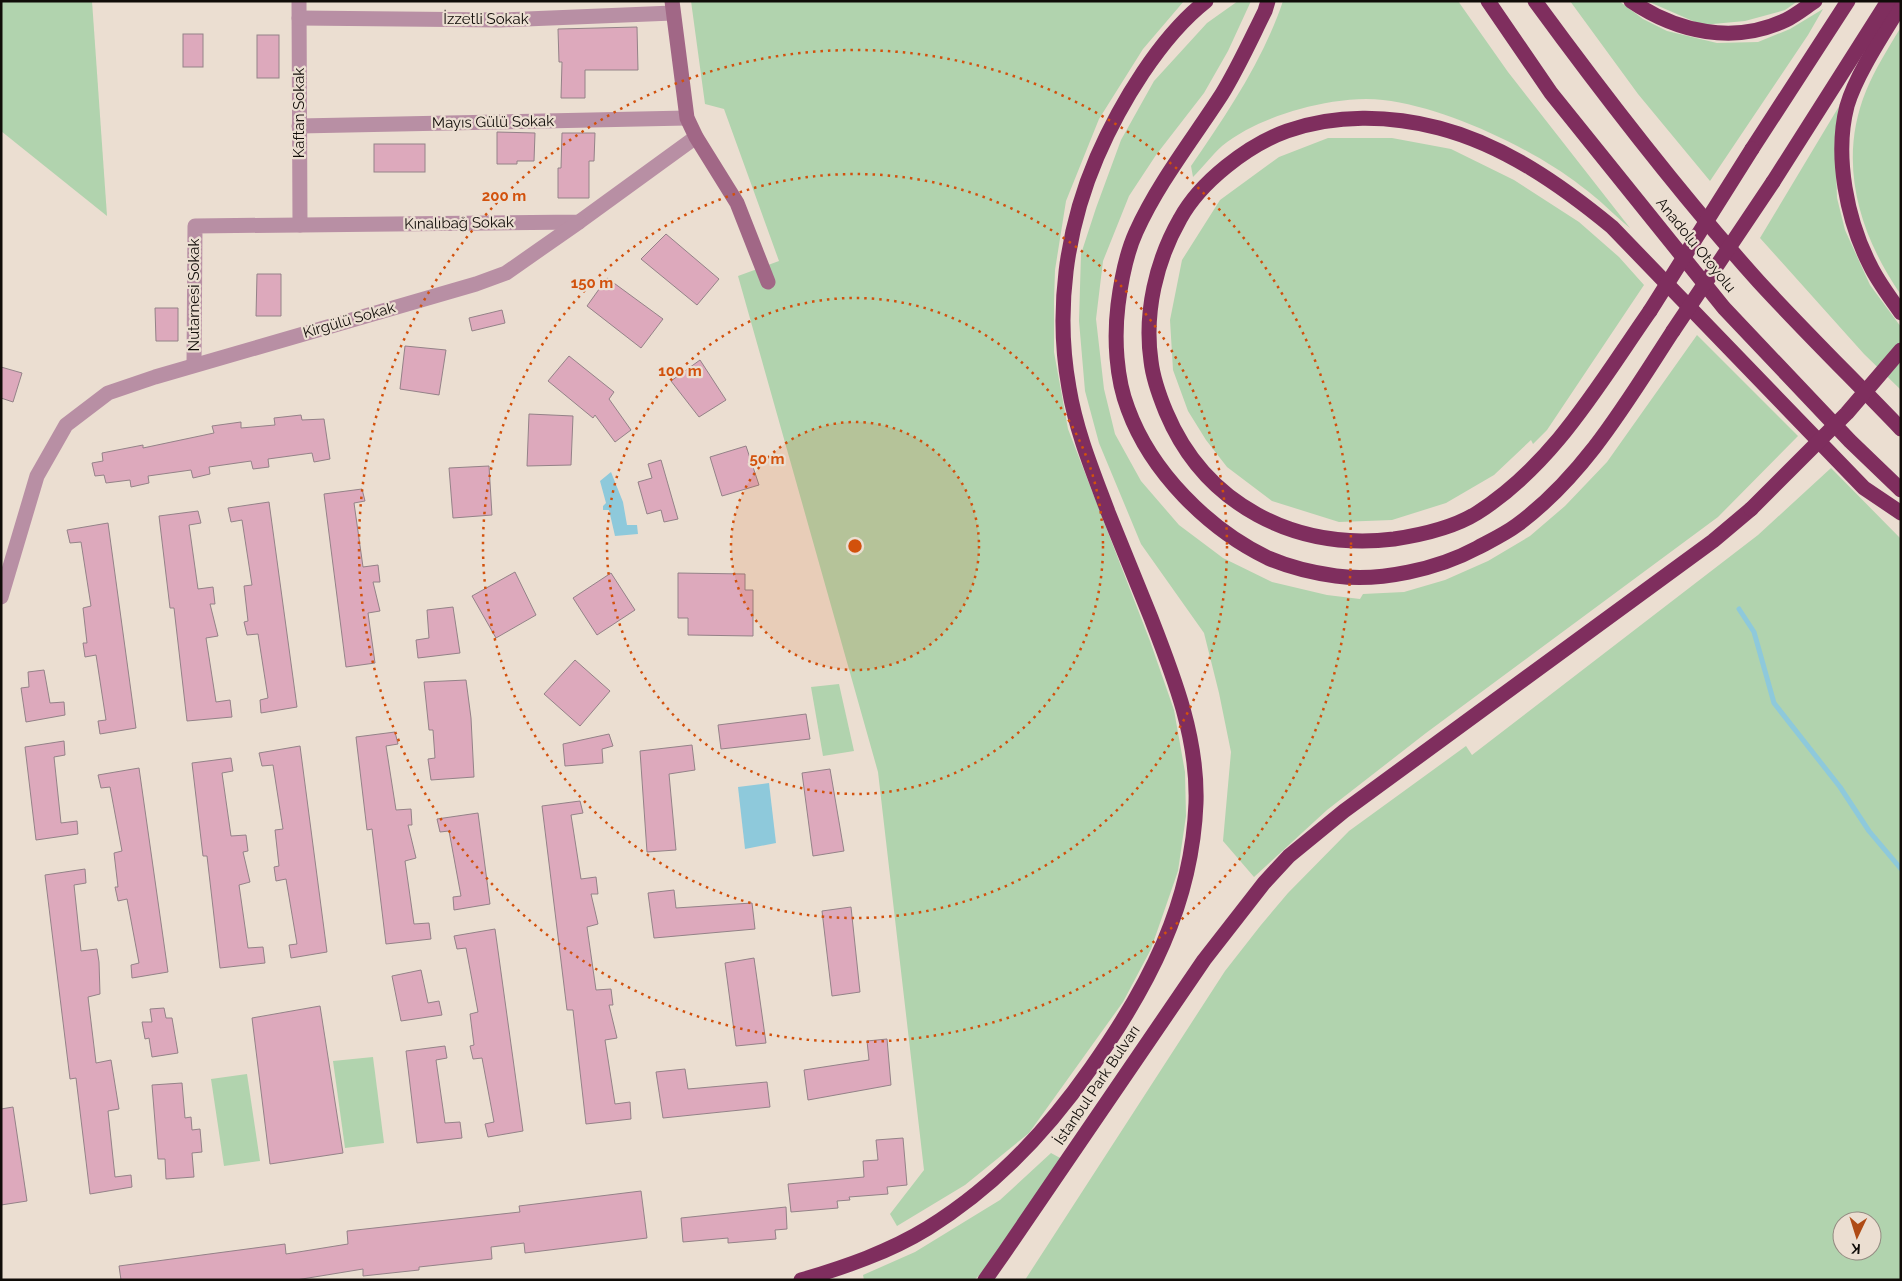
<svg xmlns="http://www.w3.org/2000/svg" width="1902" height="1281" viewBox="0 0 1902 1281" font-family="Raleway,sans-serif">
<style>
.green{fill:#b1d3ae;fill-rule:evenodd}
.water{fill:#8ec9db}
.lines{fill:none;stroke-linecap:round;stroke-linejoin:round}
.stream{stroke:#8ec9db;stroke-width:5}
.building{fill:#dda9bc;stroke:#948288}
.street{stroke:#b88fa4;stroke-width:15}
.secondary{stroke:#a16786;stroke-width:15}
.highway{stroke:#7f2e5e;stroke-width:15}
.highway-bridge{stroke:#7f2e5e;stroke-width:15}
.ring{fill:none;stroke:#d2510c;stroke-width:2.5;stroke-dasharray:2.5 5}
.labels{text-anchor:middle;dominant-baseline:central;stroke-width:4.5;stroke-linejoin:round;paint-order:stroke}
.street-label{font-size:15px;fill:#100c08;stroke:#ebded1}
.centre{fill:#d2510c;stroke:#ebded1;stroke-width:2.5}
.ring-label{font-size:15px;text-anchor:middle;font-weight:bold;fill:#d2510c;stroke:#ebded1;stroke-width:4.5;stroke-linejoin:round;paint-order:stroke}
</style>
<rect width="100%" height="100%" fill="#ebded1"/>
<g class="green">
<path d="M1,1H92L107,216L1,131Z"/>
<path d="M691,1H1184L1143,49L1099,119L1066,201L1055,270L1054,301V352L1068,429L1150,641L1174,710L1185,772L1186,816L1178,871L1151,949L1123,1002L1029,1133L965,1185L897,1226L890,1214L924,1170L878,772L738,276L779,261L724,109L705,104Z"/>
<path d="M1238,1H1251L1228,51L1204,93L1156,155L1129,196L1103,261L1096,319L1104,389L1115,434L1141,481L1179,525L1223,558L1272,582L1327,595L1360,599L1363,594L1404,592L1445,580L1488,561L1530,536L1565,506L1607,462L1697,335L1798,436L1718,517L1426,733L1327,810L1254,877L1223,841L1231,752L1219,693L1204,633L1141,544L1099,443L1085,391L1079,321L1081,254L1096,208L1121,140L1154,81L1207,23Z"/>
<path d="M1283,1H1458L1508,72L1630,228C1613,214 1598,198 1581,186C1532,148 1445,107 1383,100C1356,97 1327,102 1300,109C1274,116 1244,128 1222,146C1212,155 1203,167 1193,177L1191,166C1226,115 1263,61 1283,1Z"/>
<path d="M1570,1H1619L1643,19L1667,31L1717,43L1758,42L1790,29L1823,9L1808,35L1710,181L1638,94Z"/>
<path d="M1647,1H1798L1785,10L1745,21L1702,25Z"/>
<path d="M1901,27V295C1859,234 1837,162 1866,91C1875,69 1889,47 1901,27Z"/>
<path d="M1841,103L1835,138L1837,198L1845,230L1870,285L1901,327V390L1864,354L1760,238Z"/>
<path d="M1328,138H1392L1451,149L1514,180L1579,222L1619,257L1644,285L1547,430L1533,444L1531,440L1494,475L1446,503L1392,520L1339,522L1272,501L1227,467L1206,440L1188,411L1173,370L1170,320L1182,260L1220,200L1279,157Z"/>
<path d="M1831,468L1901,539V1280H1025L1225,971L1261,925L1288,893L1349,831L1466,746L1472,755L1758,535ZM1842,1221H1872V1251H1842Z"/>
<path d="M839,684L854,751L823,756L811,687Z"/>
<path d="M373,1057L384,1143L345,1148L333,1061Z"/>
<path d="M247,1074L260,1161L224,1166L211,1079Z"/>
<path d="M1051,1153L1062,1159L981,1274L974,1280H864L863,1275L915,1252L1000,1200Z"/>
</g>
<g class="water">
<path d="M611,472L623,502L627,525H637L638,534L615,536L609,510H603V506L606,503L600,481Z"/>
<path d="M769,783L776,843L745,849L738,787Z"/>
</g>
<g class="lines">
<path class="stream" d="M1739,609L1754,632L1774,703L1840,787L1869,831L1901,869"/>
</g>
<g class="building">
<path d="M637,27L638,70H585V98H561L562,62H559L558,29Z"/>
<rect x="183" y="34" width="20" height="33"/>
<rect x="257" y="35" width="22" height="43"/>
<path d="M497,132L535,133L534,161H517V164H497Z"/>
<path d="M562,133H595L594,161H589V198H558V168H561Z"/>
<rect x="374" y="144" width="51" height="28"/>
<path d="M666,234L719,279L697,305L641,259Z"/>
<path d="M257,274H281V316H256Z"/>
<path d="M607,278L663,319L641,348L587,306Z"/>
<path d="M155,308H178V341H156Z"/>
<path d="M502,310L505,323L472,331L469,318Z"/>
<path d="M405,346L446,350L439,395L400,389Z"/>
<path d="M569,356L614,392L609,399L631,430L615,442L595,415L593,418L548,381Z"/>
<path d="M700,360L726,400L699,417L671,381Z"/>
<path d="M1,367L22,373L13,402L1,398Z"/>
<path d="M529,414L573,416L571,465L527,466Z"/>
<path d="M301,415L302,420L324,419L330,459L314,462L312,453L268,459L269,467L253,469L251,461L209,467L210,474L193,478L191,470L148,476L149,483L131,487L130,480L106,483L104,475L95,476L92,463L103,461L102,453L143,445V448L214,433L212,426L241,422V428L275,425L274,418Z"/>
<path d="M746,446L759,485L722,496L710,457Z"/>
<path d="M661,460L678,519L664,522L661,510L647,514L638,482L652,478L648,464Z"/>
<path d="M489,466L492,515L453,518L449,468Z"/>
<path d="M362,489L365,501L354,503L363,567L378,565L380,582H373L380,611L368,613L375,663L346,667L324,494Z"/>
<path d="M269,502L297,707L261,713L260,700L268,698L258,634L247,635L244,622L248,621L244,586L252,585L242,520L231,522L228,508Z"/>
<path d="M198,511L201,523L189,525L198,589L213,587L215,604H210L218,636L206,638L216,702L230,700L232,717L187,721L174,608H170L159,516Z"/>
<path d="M108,523L136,728L100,734L98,721L106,720L96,655L85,657L83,643H87L83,608L91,606L81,542L70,543L67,530Z"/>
<path d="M515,572L536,615L496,638L472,596Z"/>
<path d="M611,573L635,610L597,635L573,598Z"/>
<path d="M678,573L745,574V590H753V636L688,635V618H678Z"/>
<path d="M453,607L460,653L418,658L416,640L429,638L427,610Z"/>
<path d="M575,660L610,691L580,726L544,694Z"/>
<path d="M44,670L50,703L64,702L65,715L26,722L21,688L29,687L28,672Z"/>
<path d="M466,680L471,718L474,777L431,780L428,759L435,758L433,730H429L424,682Z"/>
<path d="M806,714L810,739L721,749L718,725Z"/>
<path d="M395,732L398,744L386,746L396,810L411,809L412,825H408L416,858L405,861L414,924L429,923L431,939L386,944L372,829L367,830L356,737Z"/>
<path d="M609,734L613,746L602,749L603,763L565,766L563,744Z"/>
<path d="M64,741L65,755L54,757L61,823L77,821L78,834L36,840L25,747Z"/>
<path d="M692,745L695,770L669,774L676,850L647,852L640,751Z"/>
<path d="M300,746L327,952L291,958L289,945L297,944L286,879L276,881L274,867L279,866L275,830L283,829L273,765L262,766L259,753Z"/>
<path d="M231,758L233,771L222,773L231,836L246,835L248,851L243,852L250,882L239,885L248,948L263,947L265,963L220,968L207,856H203L192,763Z"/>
<path d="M139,768L168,972L132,978L131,965L139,963L127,899L118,901L115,887H118L114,853L122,851L110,787L101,788L98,775Z"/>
<path d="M830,769L844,851L813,856L802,773Z"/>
<path d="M580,801L583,813L571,815L581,879L596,877L598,894H591L598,924L587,927L596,990L611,989L613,1005H609L617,1038L605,1040L615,1104L630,1102L631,1119L586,1124L573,1010H567L542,806Z"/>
<path d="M478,813L490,904L454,910L453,897L461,896L449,831L440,832L437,819Z"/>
<path d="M85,869L86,883L74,885L81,951L97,949L99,962L100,994L88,997L96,1063L111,1060L119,1109L108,1111L115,1177L131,1175L132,1187L90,1194L76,1078L70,1079L45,875Z"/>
<path d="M674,890L676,908L752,903L755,929L654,938L648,893Z"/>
<path d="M851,907L860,992L832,996L822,911Z"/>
<path d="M495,929L523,1131L488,1137L485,1124L494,1122L482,1058L473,1059L470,1046L474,1045L470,1014L478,1012L466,948L457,949L454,936Z"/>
<path d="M754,958L766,1043L736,1046L725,963Z"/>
<path d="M421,970L428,1003L439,1001L442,1015L401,1021L392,976Z"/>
<path d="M320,1006L343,1153L270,1164L252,1018Z"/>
<path d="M164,1008L166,1018H172L178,1053L152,1057L149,1038L145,1039L142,1022H152L150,1009Z"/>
<path d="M887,1039L891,1085L808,1100L804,1070L869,1060L867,1041Z"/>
<path d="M445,1046L447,1058L436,1060L445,1123L460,1122L462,1138L417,1143L406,1051Z"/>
<path d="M685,1069L688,1089L767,1082L770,1107L663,1118L656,1072Z"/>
<path d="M182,1083L185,1118L191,1117L192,1130L200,1129L202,1152L192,1153L194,1177L166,1179L165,1159H158L152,1085Z"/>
<path d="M13,1107L27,1201L1,1205V1109Z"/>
<path d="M903,1138L907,1185L887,1187L888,1194L849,1197L850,1200L837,1201L838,1208L791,1212L788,1184L864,1177L863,1161L878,1160L876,1140Z"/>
<path d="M641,1191L647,1238L525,1253L524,1243L491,1247L492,1259L419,1267V1270L363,1276V1269L296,1280H121L119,1266L285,1244L286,1254L348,1244L347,1231L520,1212L519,1206Z"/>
<path d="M786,1207L787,1229L775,1230L776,1239L728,1243V1238L683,1242L681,1218Z"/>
</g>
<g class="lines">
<g class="street">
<path d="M299,1L300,225"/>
<path d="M299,18L500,20L673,13"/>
<path d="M299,126L687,118"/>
<path d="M194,365L195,226L579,222L696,137"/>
<path d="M1,597L37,476L66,425L108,393L155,377L476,284L506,273L579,222"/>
</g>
<path class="secondary" d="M672,1L687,118L696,137L737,203L768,282"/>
<g class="highway">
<path d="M1268,1L1265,11C1251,39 1238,68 1222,94C1193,139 1158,183 1136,232C1126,254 1121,281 1118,305C1114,338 1116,378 1128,409C1151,472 1208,529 1268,558C1289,567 1314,573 1336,576C1380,582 1438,569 1477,548C1490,541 1505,534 1517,525C1585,475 1628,400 1673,331"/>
<path d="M1488,1L1551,93L1724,308L1850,441L1901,490"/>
<path d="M1535,1C1606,98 1679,193 1759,282C1805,332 1854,380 1901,429"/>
<path d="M1631,1C1677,32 1734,45 1786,20C1796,15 1806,7 1815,1"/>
<path d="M1901,5C1884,33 1856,75 1847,106C1834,156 1847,220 1870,265C1878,282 1890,297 1901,313"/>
<path d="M1752,149L1848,1"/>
<path d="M1773,182L1888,1"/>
<path d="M1650,311C1599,384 1554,464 1477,513C1453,528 1421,535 1394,539C1295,551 1205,505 1166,412C1159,395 1153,379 1151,361C1144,313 1156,261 1180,219C1200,182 1248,145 1287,131C1335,114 1390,115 1439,128C1504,145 1561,185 1612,227L1864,488L1901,513"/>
<path d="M801,1280C845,1267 889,1252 928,1228C993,1188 1047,1131 1091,1068C1148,987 1192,905 1196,803C1198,738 1174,677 1151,618C1137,583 1122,547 1108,512C1093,472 1076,431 1069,388C1055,311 1066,229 1097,157C1120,104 1160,37 1206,1"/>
<path d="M985,1280L1004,1253L1204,960L1264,883L1289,856L1344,811L1713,541L1751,509"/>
</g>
<g class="highway-bridge">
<path d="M1650,311L1752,149"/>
<path d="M1673,331L1773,182"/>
<path d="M1751,509L1847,413L1901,350"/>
</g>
</g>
<circle cx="855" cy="546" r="124" fill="#d2510c" fill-opacity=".12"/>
<g class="ring">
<circle cx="855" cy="546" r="124"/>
<circle cx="855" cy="546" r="248"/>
<circle cx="855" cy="546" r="372"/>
<circle cx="855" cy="546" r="496"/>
</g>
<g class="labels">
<g class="street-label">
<text x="486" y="19">İzzetli Sokak</text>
<text transform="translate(299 113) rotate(-90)">Kaftan Sokak</text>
<text transform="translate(493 122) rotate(-1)">Mayıs Gülü Sokak</text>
<text transform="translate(459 223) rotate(-1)">Kınalıbağ Sokak</text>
<text transform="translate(1696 245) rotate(51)">Anadolu Otoyolu</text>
<text transform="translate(194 295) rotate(-90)">Nutarnesi Sokak</text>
<text transform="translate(349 320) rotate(-16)">Kirgülü Sokak</text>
<text transform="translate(1097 1085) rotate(-56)">İstanbul Park Bulvarı</text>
</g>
</g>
<circle cx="855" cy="546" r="8" class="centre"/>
<g class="ring-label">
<text x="504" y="201">200 m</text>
<text x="592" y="288">150 m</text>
<text x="680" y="376">100 m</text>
<text x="767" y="464">50 m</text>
</g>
<rect width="1902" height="1281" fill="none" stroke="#100c08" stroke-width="5"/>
<g transform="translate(1857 1236) rotate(184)"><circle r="24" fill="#ebded1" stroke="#938a81"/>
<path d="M0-4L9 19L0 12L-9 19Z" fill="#af4b15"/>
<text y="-8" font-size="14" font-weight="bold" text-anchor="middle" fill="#100c08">K</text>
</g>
</svg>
